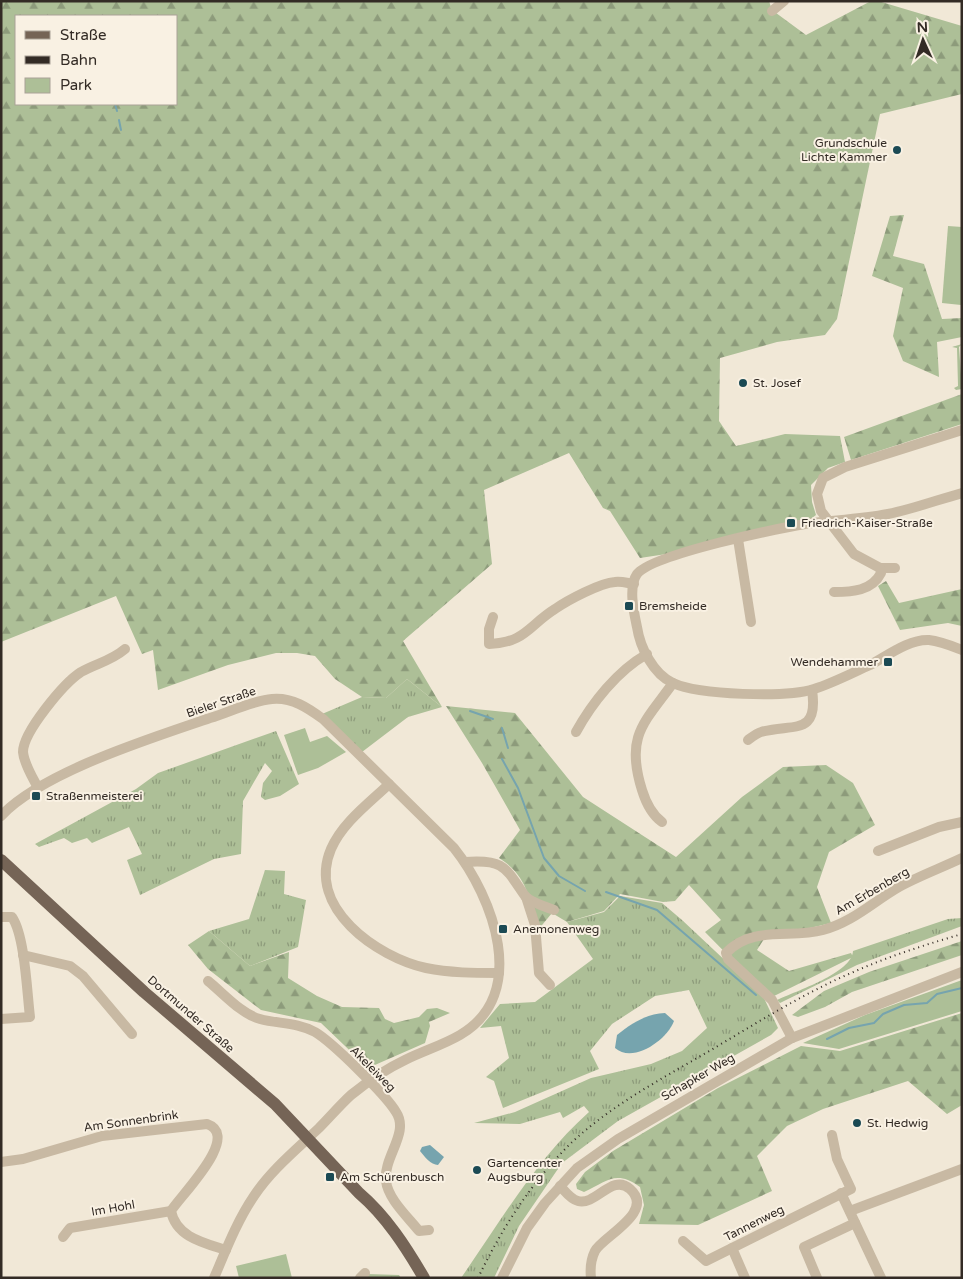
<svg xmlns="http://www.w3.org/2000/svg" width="963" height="1279" viewBox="0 0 963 1279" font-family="'Varela Round',sans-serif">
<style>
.grass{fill:url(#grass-tufts)}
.forest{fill:url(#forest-firs);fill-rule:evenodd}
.park{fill:#adbf97}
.water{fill:#76a4ae}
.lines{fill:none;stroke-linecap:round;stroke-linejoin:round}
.stream{stroke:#76a4ae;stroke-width:2}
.minor{stroke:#c8b9a3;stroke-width:10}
.major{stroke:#756456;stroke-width:12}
.rail{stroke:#332b25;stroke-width:2;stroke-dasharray:1 4;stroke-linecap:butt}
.poi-dot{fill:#1b4a54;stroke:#f9f1e3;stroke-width:2}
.labels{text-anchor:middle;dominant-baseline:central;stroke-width:4;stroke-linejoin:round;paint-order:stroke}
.poi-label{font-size:12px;fill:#332b25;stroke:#f9f1e3;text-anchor:start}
.street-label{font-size:12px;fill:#332b25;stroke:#f9f1e3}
</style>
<defs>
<pattern id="grass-tufts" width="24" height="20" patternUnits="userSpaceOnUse" patternTransform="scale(1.25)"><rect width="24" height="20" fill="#adbf97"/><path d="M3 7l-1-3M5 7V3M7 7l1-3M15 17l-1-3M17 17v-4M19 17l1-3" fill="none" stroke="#8d9b7b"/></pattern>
<pattern id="forest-firs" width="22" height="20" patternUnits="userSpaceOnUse" patternTransform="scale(1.25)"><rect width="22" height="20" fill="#adbf97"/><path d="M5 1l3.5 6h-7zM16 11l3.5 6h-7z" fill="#8d9b7b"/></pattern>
</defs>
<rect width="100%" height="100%" fill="#f1e8d7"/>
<g class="grass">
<path d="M962,344L959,347L962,389L956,390L954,388L958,386L957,348L952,347Z"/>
<path d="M407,679L442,707L408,717L362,752L322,714L362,697L386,698Z"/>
<path d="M276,731L299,784L280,796L265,800L261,797L263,783L272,771L265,763L243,801L241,854L214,859L140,895L127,860L142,854L129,827L92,843L87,838L72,843L64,838L39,847L35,844L136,789L158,773Z"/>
<path d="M265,870L285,871L284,894L306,900L298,947L250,966L209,931L249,919Z"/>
<path d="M620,896L662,903L682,920L763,996L778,1028L771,1035L618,1121L562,1163L519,1226L494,1278H461C500,1222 537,1158 589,1112L584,1106L563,1118L560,1112L520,1124L474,1123L515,1112L591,1078L651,1064L682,1051L707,1028L689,990L655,996L612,1024L590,1051L599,1069L503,1108L494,1081L486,1077L509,1058L501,1026L480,1028L500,1004L535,1002L593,959L567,922L604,912Z"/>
<path d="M962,918V926L857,965L780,1003L777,1000C796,991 852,973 853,951L948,919Z"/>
</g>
<g class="forest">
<path d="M1,1H769L772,10L806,35L871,1H878L962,26V94L880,114L837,319L825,335L777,342L720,358L719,421L736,446L785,434L840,436L845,462L828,468L811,485L812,502L816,515L808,521L673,553L640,558L610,511L603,508L569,453L484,490L492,564L403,641L442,707L407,679L386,698L362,697L335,679L315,656L297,653H276L228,665L158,690L153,650L142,654L116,596L1,642ZM16,16H176V104H16Z"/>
<path d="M904,215L893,256L924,264L942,319L962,318V337L937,342L939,377L903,361L893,336L903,288L872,276L890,216Z"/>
<path d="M962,394V424L851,460L844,437Z"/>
<path d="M886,581L899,603L962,589V626L948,623L900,630L878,586Z"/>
<path d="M446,706L515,713L583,797L676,857L742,797L783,767L826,765L853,783L875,825L829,852L817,887L831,923L764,939L757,950L789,971L851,953L853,957L770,998L705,932L721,920L689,885L675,901L663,902L620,894L604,911L567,922L552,913L538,930C530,900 527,875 499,858L520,830L482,763Z"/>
<path d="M209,931L250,966L289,952L288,978L317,996L342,1007L379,1008L385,1019L394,1023L419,1017L427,1009L437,1008L450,1013L429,1022L430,1026L425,1043L368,1068L321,1023L261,1010L208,969L188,945Z"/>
<path d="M962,941V955L852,992L825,1007L798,1017L792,1015L824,991L869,972Z"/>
<path d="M962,1013V1105L947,1114L908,1081L823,1109L787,1126L757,1156L772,1191L698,1225L639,1224L644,1205L640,1187C615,1169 607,1182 584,1192L577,1189L576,1184L585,1172L613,1151L718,1088L801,1046L840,1051Z"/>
<path d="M367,1274L399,1275L401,1278H363Z"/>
</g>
<g class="park">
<path d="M948,226L962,227L961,305L942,303Z"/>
<path d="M305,728L310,742L327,736L346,752L318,768L298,775L284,735Z"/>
<path d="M962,980V1011L839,1049L803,1043L865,1015Z"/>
<path d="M286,1254L292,1278H239L236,1266Z"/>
</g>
<g class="water">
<path d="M665,1013L674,1021C667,1040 633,1064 615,1048L617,1035C632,1023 646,1014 665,1013Z"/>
<path d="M430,1145L444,1157L438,1165C431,1165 424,1156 420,1151L422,1147Z"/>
</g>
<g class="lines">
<g class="stream">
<path d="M115,104L117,111"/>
<path d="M119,120L121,130"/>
<path d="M470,711L493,719"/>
<path d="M502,728L508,748"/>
<path d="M502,759L518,788L544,858L559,876L585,891"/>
<path d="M606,892L657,910L756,995"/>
<path d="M827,1039L849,1028L874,1023L883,1014L904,1005L927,1003L937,994L962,988"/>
</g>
<g class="minor">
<path d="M772,11L784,1"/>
<path d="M962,493C937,500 913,509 888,514C863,519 838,520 812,523C783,527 653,554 637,574C628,587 634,613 637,627C640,647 653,674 673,683C699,695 786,698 814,689C833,683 852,673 870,665C887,656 909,639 929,640C940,641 952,646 962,650"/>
<path d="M738,539L751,622"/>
<path d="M880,568H895"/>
<path d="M834,592C852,592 872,591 881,573L880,568L854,554L821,511L817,494L823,478L845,467L962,430"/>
<path d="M493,617L489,629V644C525,643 529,625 555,609C568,600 600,583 615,582C621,581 627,583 634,584"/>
<path d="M576,732C592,703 617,671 647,654"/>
<path d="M748,740C752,737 757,733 761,732C792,723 819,737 812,690"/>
<path d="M389,784C369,803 342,823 331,849C306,908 377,957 426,968C450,973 474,973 499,973"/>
<path d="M38,788C33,778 24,764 23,752C23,732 64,683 81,672C97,663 111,661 125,649"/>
<path d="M1,816C42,772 152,738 210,718C230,712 251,701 272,699C292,697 308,708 323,719L454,848C493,897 530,994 460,1035C443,1045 423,1051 405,1060C386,1069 367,1082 351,1095C340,1105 330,1117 319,1128C297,1149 271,1170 254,1196C237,1221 226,1250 214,1278"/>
<path d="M662,822C651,814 646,803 642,790C625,736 644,723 673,683"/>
<path d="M878,851L939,827L962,822"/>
<path d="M465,862C504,859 505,867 525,896C530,902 546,907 554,910"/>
<path d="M526,897L535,925L539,973L550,985"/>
<path d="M1,917H12C25,936 27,993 30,1017L1,1019"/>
<path d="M23,955L70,966L83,976L132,1034"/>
<path d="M208,981C223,993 241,1014 260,1019C278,1024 297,1022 315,1032C332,1042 386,1095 396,1112C410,1133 383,1157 386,1181C388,1199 408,1217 419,1231L429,1230"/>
<path d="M792,1038L772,1000L728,959L726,953C752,925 790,939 823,930C853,922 873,902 899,887C919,876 941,868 962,858"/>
<path d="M1,1162L23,1159L102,1136L207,1124C242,1136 180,1196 171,1211C176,1237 204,1243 226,1250"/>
<path d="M560,1186C565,1191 570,1199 578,1201C596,1206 612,1173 630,1189C656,1212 602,1237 595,1251C591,1259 590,1269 591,1278"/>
<path d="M841,1193L881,1278"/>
<path d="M850,1211L962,1169"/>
<path d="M63,1237L70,1228L171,1211"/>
<path d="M683,1241L706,1261L851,1189L837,1159L832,1135"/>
<path d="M732,1248L745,1278"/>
<path d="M360,1278L365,1273"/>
<path d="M502,1278L527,1228L545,1203L577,1168L618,1139L792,1038L962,972"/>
<path d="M817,1278L804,1247L855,1223"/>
</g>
<path class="major" d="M1,860L144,992L275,1104L359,1193C386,1216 406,1247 424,1278"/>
<path class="rail" d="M478,1278C502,1228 531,1183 570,1144C608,1108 654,1083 699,1057C749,1028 798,996 851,973C887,957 924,945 962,934"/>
</g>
<g class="poi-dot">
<circle cx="897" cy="150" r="5"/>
<circle cx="743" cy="383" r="5"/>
<rect x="786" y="518" width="10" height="10" rx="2.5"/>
<rect x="624" y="601" width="10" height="10" rx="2.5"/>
<rect x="883" y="657" width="10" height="10" rx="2.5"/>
<rect x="31" y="791" width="10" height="10" rx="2.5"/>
<rect x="498" y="924" width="10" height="10" rx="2.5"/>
<circle cx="857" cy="1123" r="5"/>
<circle cx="477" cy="1170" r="5"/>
<rect x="325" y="1172" width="10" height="10" rx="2.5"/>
</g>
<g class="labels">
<g class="poi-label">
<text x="887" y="143" text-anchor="end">Grundschule<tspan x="887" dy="14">Lichte Kammer</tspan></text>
<text x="753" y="383">St. Josef</text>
<text x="801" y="523">Friedrich-Kaiser-Straße</text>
<text x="639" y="606">Bremsheide</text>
<text x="878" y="662" text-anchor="end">Wendehammer</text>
<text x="46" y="796">Straßenmeisterei</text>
<text x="513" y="929">Anemonenweg</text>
<text x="867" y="1123">St. Hedwig</text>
<text x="487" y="1163">Gartencenter<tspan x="487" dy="14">Augsburg</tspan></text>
<text x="340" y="1177">Am Schürenbusch</text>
</g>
<g class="street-label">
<text transform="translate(221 702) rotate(-19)">Bieler Straße</text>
<text transform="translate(872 891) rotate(-30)">Am Erbenberg</text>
<text transform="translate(191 1014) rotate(41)">Dortmunder Straße</text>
<text transform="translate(373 1069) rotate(45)">Akeleiweg</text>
<text transform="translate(698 1077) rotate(-30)">Schapker Weg</text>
<text transform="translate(131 1121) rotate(-8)">Am Sonnenbrink</text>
<text transform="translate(113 1208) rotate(-10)">Im Hohl</text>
<text transform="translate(754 1223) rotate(-27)">Tannenweg</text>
</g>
</g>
<rect width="963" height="1279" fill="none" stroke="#332b25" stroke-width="5"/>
<rect x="15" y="15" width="162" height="90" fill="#f9f1e3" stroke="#aaa297"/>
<rect x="25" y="31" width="25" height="8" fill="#756456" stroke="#aaa297"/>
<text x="60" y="40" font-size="15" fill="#332b25">Straße</text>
<rect x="25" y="56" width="25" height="8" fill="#332b25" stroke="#aaa297"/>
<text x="60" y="65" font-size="15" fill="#332b25">Bahn</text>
<rect x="25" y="78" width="25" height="15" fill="#adbf97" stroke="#aaa297"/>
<text x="60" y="90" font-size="15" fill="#332b25">Park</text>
<g transform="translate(923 40) rotate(357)" stroke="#f9f1e3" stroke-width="4" paint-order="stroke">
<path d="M0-4L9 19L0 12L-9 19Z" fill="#332b25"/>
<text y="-8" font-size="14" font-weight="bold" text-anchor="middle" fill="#332b25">N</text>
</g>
</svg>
